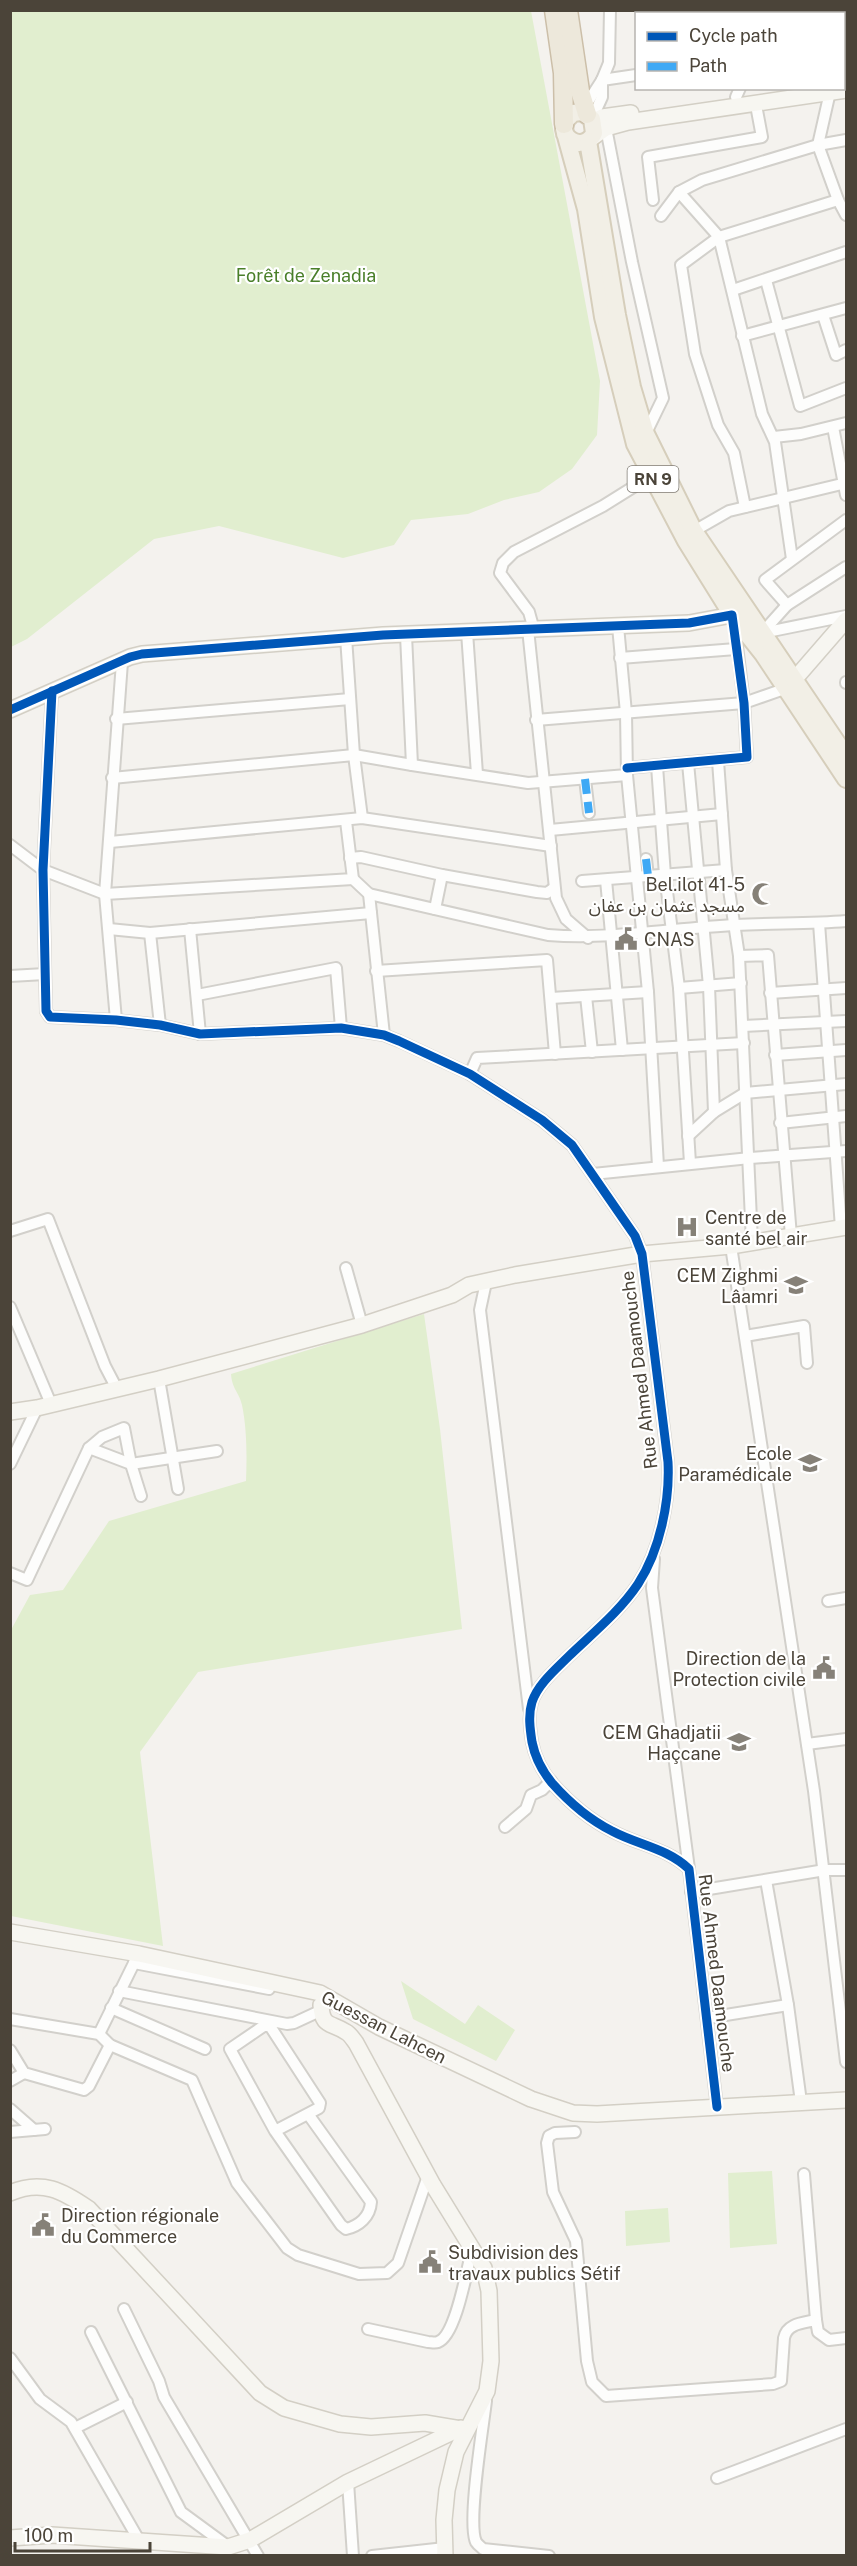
<svg xmlns="http://www.w3.org/2000/svg" width="857" height="2566" viewBox="0 0 857 2566" font-family="'Public Sans','Noto Sans Arabic',sans-serif">
<style>
.green{fill:#e1eecf}
.lines{fill:none;stroke-linecap:round;stroke-linejoin:round}
.street-casing{stroke:#d2d0cb;stroke-width:14}
.secondary-casing{stroke:#d3cfc5;stroke-width:18}
.primary-casing{stroke:#d6cebb;stroke-width:20}
.highway-casing{stroke:#ccbfa9;stroke-width:21}
.street{stroke:#fdfdfc;stroke-width:10}
.secondary{stroke:#f7f6f1;stroke-width:15}
.primary{stroke:#f2efe6;stroke-width:16}
.highway{stroke:#ede8db;stroke-width:18}
.quiet{stroke:#3fa9f5;stroke-width:8;stroke-dasharray:15 8;stroke-linecap:butt}
.cycleway-casing{stroke:#fff;stroke-width:13}
.cycleway{stroke:#0057b8;stroke-width:9}
.labels{text-anchor:middle;dominant-baseline:central;stroke-width:4.5;stroke-linejoin:round;paint-order:stroke}
.shield{fill:#fff;stroke:#817c74;stroke-width:1.5}
.shield-label{font-size:16px;font-weight:bold;fill:#4b4439}
.park-label{font-size:18px;fill:#4a7f2a;stroke:#fff}
.poi-label{font-size:18px;fill:#4b4439;stroke:#fff;text-anchor:end}
.street-label{font-size:18px;fill:#4b4439;stroke:#fff}
</style>
<rect width="100%" height="100%" fill="#f4f2ee"/>
<g class="green">
<path d="M10,11H531L600,381L597,435L572,469L539,492L504,500L468,514L411,520L394,545L343,558L219,526L154,539L27,639L11,647Z"/>
<path d="M424,1314L440,1429L462,1629L198,1672L140,1752L163,1946L11,1916V1630L30,1595L63,1590L109,1521L246,1481C247,1457 247,1429 242,1405C239,1392 232,1389 231,1374Z"/>
<path d="M401,1981L465,2024L478,2005L515,2030L496,2061L413,2019Z"/>
<path d="M772,2171L777,2244L730,2248L728,2173Z"/>
<path d="M668,2208L670,2242L626,2246L625,2211Z"/>
</g>
<g class="lines">
<g class="street-casing">
<g id="street">
<path d="M674,14L676,10"/>
<path d="M772,14L773,10"/>
<path d="M602,80L636,75"/>
<path d="M830,92L818,145L838,200L846,215"/>
<path d="M736,97L740,88"/>
<path d="M584,108L602,80L609,63L610,10"/>
<path d="M592,119L602,97V80"/>
<path d="M606,128L632,262L663,398L646,433"/>
<path d="M679,192L719,237L762,414L775,442L792,559"/>
<path d="M653,200L648,157L762,137L756,105"/>
<path d="M661,216L679,192L702,180L818,145L846,140"/>
<path d="M766,280L800,406L846,388"/>
<path d="M733,290L846,252"/>
<path d="M823,315L836,355L846,350"/>
<path d="M742,336L846,308"/>
<path d="M833,427L846,495"/>
<path d="M774,437L801,434L846,423"/>
<path d="M745,507L734,453L718,425L695,354L681,265L719,237L838,200"/>
<path d="M694,531L729,511L846,483"/>
<path d="M787,605L765,580L846,520"/>
<path d="M618,626L626,713L627,775L648,992L658,1166"/>
<path d="M528,629L556,898L566,919L588,938"/>
<path d="M534,630L529,612L500,573L503,563L514,552L603,506L651,476"/>
<path d="M467,632L477,774"/>
<path d="M762,633L787,605L846,567"/>
<path d="M762,633L846,616"/>
<path d="M346,637L354,755L362,818"/>
<path d="M620,658L736,649"/>
<path d="M846,682V683"/>
<path d="M52,691L43,870L46,1011L50,1017L116,1020L160,1025L200,1034L341,1028L384,1035L399,1041L470,1074L542,1120L572,1145L635,1236L642,1254L668,1462C670,1501 660,1550 638,1584C620,1611 593,1633 569,1656C556,1669 538,1684 532,1702C528,1715 530,1729 532,1742C535,1757 542,1771 552,1783C568,1801 590,1820 612,1831C638,1845 667,1848 689,1869L717,2107"/>
<path d="M116,719L350,699"/>
<path d="M536,720L744,703L787,688"/>
<path d="M718,761L726,870L739,956L752,1242"/>
<path d="M688,763L709,986L714,1112"/>
<path d="M412,765L528,783L627,775"/>
<path d="M657,766L665,875L679,988L690,1163"/>
<path d="M627,768L747,757L744,703L734,621"/>
<path d="M112,778L354,755L412,765L406,635"/>
<path d="M585,779L589,813"/>
<path d="M550,830L722,814"/>
<path d="M110,842L362,818L551,846"/>
<path d="M10,845L43,870L105,894L353,879L346,821"/>
<path d="M350,858L361,857L442,875L537,892L547,893L554,888"/>
<path d="M646,859L648,876"/>
<path d="M353,879L369,894L384,1035"/>
<path d="M606,880L622,1050"/>
<path d="M582,881L726,870"/>
<path d="M369,894L548,935C612,940 673,928 736,925C773,923 810,924 846,921"/>
<path d="M435,909L442,875"/>
<path d="M819,923L841,1228"/>
<path d="M109,929L150,933L371,913"/>
<path d="M190,929L200,1034"/>
<path d="M150,933L160,1025"/>
<path d="M739,956L768,955L791,1236"/>
<path d="M376,971L547,960L555,1054"/>
<path d="M10,976L45,974"/>
<path d="M679,988L741,983"/>
<path d="M770,993L846,988"/>
<path d="M197,995L336,968L341,1028"/>
<path d="M586,996L592,1052"/>
<path d="M551,998L648,992"/>
<path d="M116,1020L105,894L122,662"/>
<path d="M743,1026L846,1021"/>
<path d="M775,1055L846,1050"/>
<path d="M470,1074L477,1058L744,1043"/>
<path d="M780,1123L846,1116"/>
<path d="M688,1136L714,1112L745,1093L846,1084"/>
<path d="M593,1174L750,1158L846,1151"/>
<path d="M10,1231L48,1219L105,1366L117,1389"/>
<path d="M731,1246L814,1791L846,2062"/>
<path d="M346,1268L362,1325"/>
<path d="M486,1282L480,1310L529,1709"/>
<path d="M10,1307L51,1404"/>
<path d="M745,1336L804,1326L807,1363"/>
<path d="M159,1379L178,1489"/>
<path d="M89,1448L131,1464L217,1451"/>
<path d="M10,1464L37,1408"/>
<path d="M654,1559L652,1588L689,1869"/>
<path d="M10,1573L27,1580L89,1448L102,1437L124,1428L131,1464L141,1496"/>
<path d="M828,1601L846,1598"/>
<path d="M807,1744L846,1739"/>
<path d="M505,1827L526,1809L531,1795L542,1790L551,1781"/>
<path d="M766,1880L788,2005L801,2102"/>
<path d="M691,1892L825,1870H846"/>
<path d="M134,1963L269,1989"/>
<path d="M119,1991L287,2024L294,2023L322,2010"/>
<path d="M111,2008L205,2049"/>
<path d="M707,2018L788,2005"/>
<path d="M10,2019L99,2034L110,2045L192,2080L237,2183L287,2248L298,2255L359,2274L387,2273L398,2263L428,2176"/>
<path d="M99,2034L136,1959"/>
<path d="M10,2050L24,2073L84,2090L89,2086L110,2045"/>
<path d="M10,2081L24,2073"/>
<path d="M10,2109L34,2130"/>
<path d="M275,2131L319,2108L320,2103L268,2023L230,2049L275,2131L341,2225L346,2229C359,2226 370,2217 371,2202L308,2114"/>
<path d="M10,2132L45,2129"/>
<path d="M575,2132L555,2133L549,2136L547,2143L553,2192L576,2241L587,2361L592,2382L606,2396L773,2384L781,2381L784,2338C787,2323 804,2323 816,2320L818,2332L829,2340L846,2338"/>
<path d="M804,2174L816,2320"/>
<path d="M124,2309L159,2381L164,2397L258,2556"/>
<path d="M368,2329L428,2342C431,2342 435,2343 438,2342C456,2336 467,2268 472,2250"/>
<path d="M91,2332L181,2512L226,2545"/>
<path d="M10,2358L40,2399L71,2422L140,2542"/>
<path d="M486,2401C483,2427 467,2523 476,2542C478,2545 481,2547 483,2549L549,2556"/>
<path d="M75,2428L127,2402"/>
<path d="M717,2478L846,2429"/>
<path d="M348,2482L353,2556"/>
<path d="M372,2556L445,2548"/>
</g>
</g>
<g class="secondary-casing">
<g id="secondary">
<path d="M593,121L602,117L631,113"/>
<path d="M592,138L606,128L628,122L846,90"/>
<path d="M787,688L846,620"/>
<path d="M10,710L130,657L142,654L383,635L689,623L732,615"/>
<path d="M10,1412L37,1408L159,1379L362,1325L452,1295L469,1285L515,1275L642,1254L731,1246L846,1227"/>
<path d="M10,1932L139,1954L320,1993L379,2027L531,2099L573,2113L597,2114L846,2100"/>
<path d="M329,1999L321,2005C322,2028 331,2022 346,2032C350,2034 353,2039 356,2043L433,2185L484,2268L489,2291L491,2361L487,2391L456,2452L447,2490L444,2520L445,2556"/>
<path d="M10,2193C42,2179 63,2191 89,2209L260,2393L284,2408L340,2424L371,2427L425,2423L461,2429"/>
<path d="M10,2538L52,2535L228,2547L250,2540L348,2482L461,2428"/>
</g>
</g>
<g class="primary-casing">
<g id="primary">
<path d="M565,134C573,146 588,146 594,133L592,119L582,112L573,113L566,120L564,129L586,209L603,317L635,444L686,541L732,615L763,654L846,779"/>
<path d="M588,141L617,315L632,387L646,434L694,531L846,756"/>
</g>
</g>
<g class="highway-casing">
<g id="highway">
<path d="M554,10L563,73L564,124"/>
<path d="M568,10L580,91L587,114"/>
</g>
</g>
<use href="#street" class="street"/>
<use href="#secondary" class="secondary"/>
<use href="#primary" class="primary"/>
<use href="#highway" class="highway"/>
<g class="quiet">
<path d="M585,779L589,813"/>
<path d="M646,859L648,876"/>
</g>
<g class="cycleway-casing">
<g id="cycleway">
<path d="M52,691L43,870L46,1011L50,1017L116,1020L160,1025L200,1034L341,1028L384,1035L399,1041L470,1074L542,1120L572,1145L635,1236L642,1254L668,1462C670,1501 660,1550 638,1584C620,1611 593,1633 569,1656C556,1669 538,1684 532,1702C528,1715 530,1729 532,1742C535,1757 542,1771 552,1783C568,1801 590,1820 612,1831C638,1845 667,1848 689,1869L717,2107"/>
<path d="M10,710L130,657L142,654L383,635L689,623L732,615L744,703L747,757L627,768"/>
</g>
</g>
<use href="#cycleway" class="cycleway"/>
</g>
<defs>
<g id="mosque-bare" transform="scale(1.8)"><path d="M3.5-4.9A6 6 0 1 0 3.5 4.9A5 5 0 1 1 3.5-4.9Z" fill="#868178" stroke="#fff" stroke-width="2.5" paint-order="stroke"/></g>
<g id="civic-bare" transform="scale(1.8)"><path d="M-.6-6.5H3V-4.5H.6V-3L4-1V1h2V6H-6V1h2V-1L-.6-3ZM-1.2 2.5V6h2.4V2.5Z" fill="#868178" stroke="#fff" stroke-width="2.5" paint-order="stroke"/></g>
<g id="hospital-bare" transform="scale(1.8)"><path d="M-5-5h3v3.5h4V-5h3V5h-3V1.5h-4V5h-3Z" fill="#868178" stroke="#fff" stroke-width="2.5" paint-order="stroke"/></g>
<g id="school-bare" transform="scale(1.8)"><path d="M0-5L7-2L0 1L-7-2ZM-4 1L0 2.5L4 1V4Q0 6-4 4Z" fill="#868178" stroke="#fff" stroke-width="2.5" paint-order="stroke"/></g>
<g id="university-bare" transform="scale(1.8)"><path d="M0-5L7-2L0 1L-7-2ZM-4 1L0 2.5L4 1V4Q0 6-4 4Z" fill="#868178" stroke="#fff" stroke-width="2.5" paint-order="stroke"/></g>
</defs>
<g fill-rule="evenodd">
<use href="#mosque-bare" x="763" y="894"/>
<use href="#civic-bare" x="626" y="939"/>
<use href="#hospital-bare" x="687" y="1227"/>
<use href="#school-bare" x="796" y="1285"/>
<use href="#university-bare" x="810" y="1463"/>
<use href="#civic-bare" x="824" y="1668"/>
<use href="#university-bare" x="739" y="1742"/>
<use href="#civic-bare" x="43" y="2225"/>
<use href="#civic-bare" x="430" y="2262"/>
</g>
<g class="labels">
<rect class="shield" x="627.5" y="466" width="51" height="26" rx="4.5"/>
<g class="shield-label">
<text x="653" y="479">RN 9</text>
</g>
<g class="park-label">
<text x="306" y="275">Forêt de Zenadia</text>
</g>
<g class="poi-label">
<text x="745" y="884">Bel.ilot 41-5<tspan x="745" dy="21">مسجد عثمان بن عفان</tspan></text>
<text x="644" y="939" text-anchor="start">CNAS</text>
<text x="705" y="1217" text-anchor="start">Centre de<tspan x="705" dy="21">santé bel air</tspan></text>
<text x="778" y="1275">CEM Zighmi<tspan x="778" dy="21">Lâamri</tspan></text>
<text x="792" y="1453">Ecole<tspan x="792" dy="21">Paramédicale</tspan></text>
<text x="806" y="1658">Direction de la<tspan x="806" dy="21">Protection civile</tspan></text>
<text x="721" y="1732">CEM Ghadjatii<tspan x="721" dy="21">Haçcane</tspan></text>
<text x="61" y="2215" text-anchor="start">Direction régionale<tspan x="61" dy="21">du Commerce</tspan></text>
<text x="448" y="2252" text-anchor="start">Subdivision des<tspan x="448" dy="21">travaux publics Sétif</tspan></text>
</g>
<g class="street-label">
<text transform="translate(639 1370) rotate(-97)">Rue Ahmed Daamouche</text>
<text transform="translate(717 1973) rotate(83)">Rue Ahmed Daamouche</text>
<text transform="translate(384 2027) rotate(27)">Guessan Lahcen</text>
</g>
</g>
<rect width="857" height="2566" fill="none" stroke="#4b4439" stroke-width="24"/>
<rect x="635" y="12" width="210" height="78" fill="#ffffff" stroke="#b7b4b0" stroke-width="1.5"/>
<rect x="647" y="32" width="30" height="9" fill="#0057b8" stroke="#b7b4b0" stroke-width="1.5"/>
<text x="689" y="42" font-size="18" fill="#4b4439">Cycle path</text>
<rect x="647" y="62" width="30" height="9" fill="#3fa9f5" stroke="#b7b4b0" stroke-width="1.5"/>
<text x="689" y="72" font-size="18" fill="#4b4439">Path</text>
<path d="M15 2542v9h135v-9" fill="none" stroke="#4b4439" stroke-width="3"/>
<text x="24" y="2542" font-size="18" fill="#4b4439" stroke="#ffffff" stroke-width="4.5" paint-order="stroke">100 m</text>
</svg>
